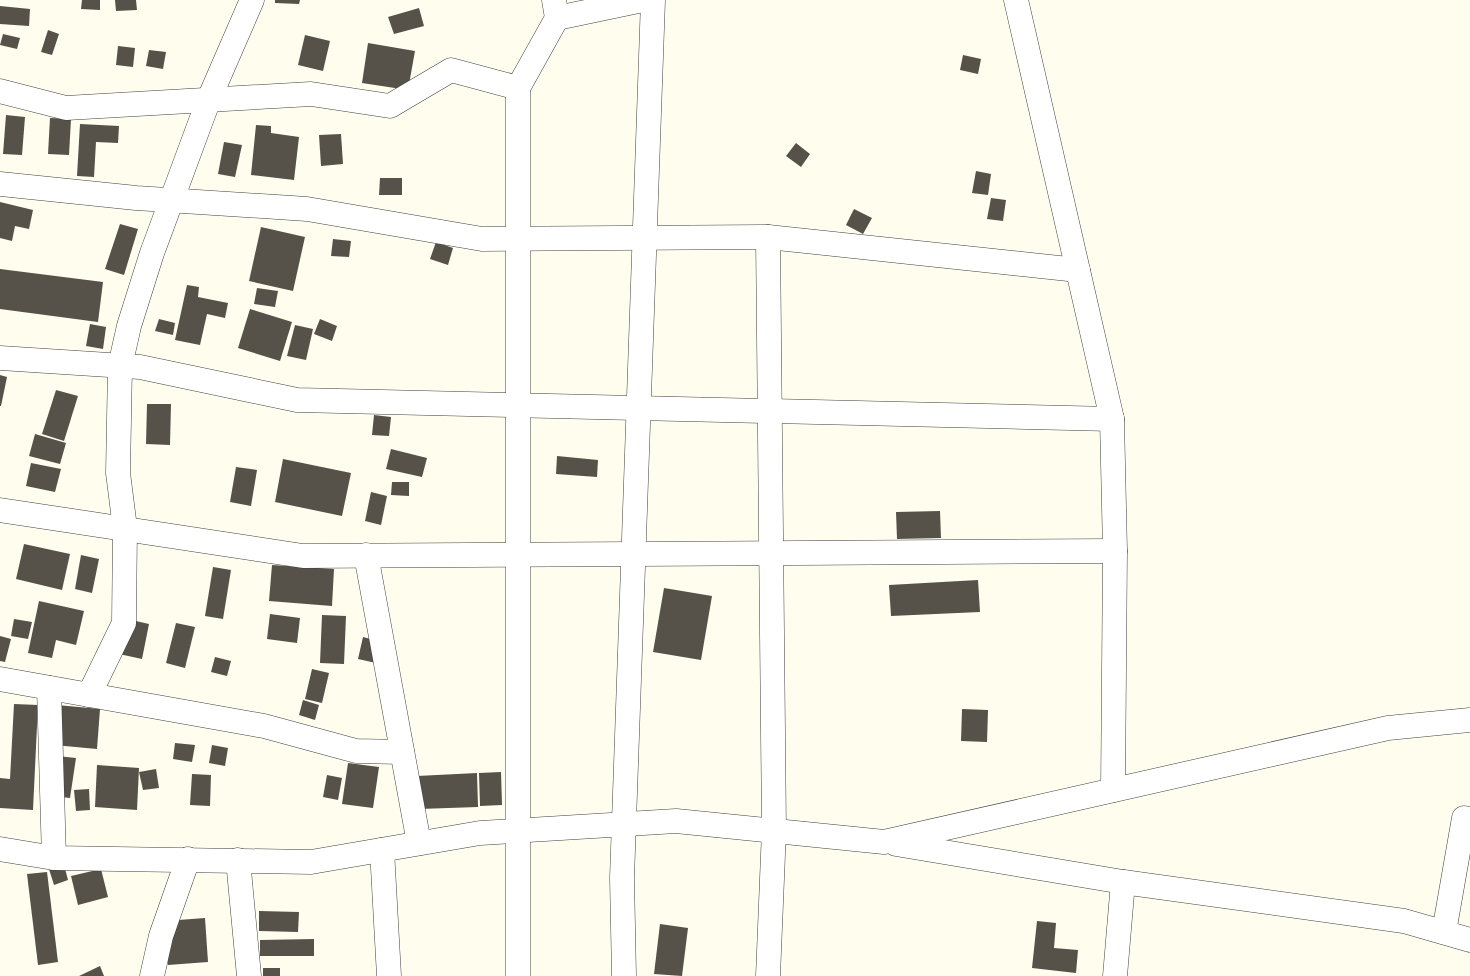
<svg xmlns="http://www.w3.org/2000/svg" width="1470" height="976" viewBox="0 0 1470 976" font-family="'Crimson Pro',serif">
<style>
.building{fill:#565149}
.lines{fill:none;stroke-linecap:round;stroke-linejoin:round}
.minor-casing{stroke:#404040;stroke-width:25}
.minor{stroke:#fff;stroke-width:24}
</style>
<rect width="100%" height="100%" fill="#fffeee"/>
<g class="building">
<path d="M82,0H100V10L81,9Z"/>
<path d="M115,0H136L137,10L116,11Z"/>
<path d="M275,0H300L299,4L275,3Z"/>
<path d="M0,6L30,9L29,26L0,24Z"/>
<path d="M419,8L424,26L394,34L388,17Z"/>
<path d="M48,30L59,34L52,55L41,52Z"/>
<path d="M3,34L20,38L17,49L0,45Z"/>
<path d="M305,35L330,41L323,71L298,65Z"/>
<path d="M368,43L415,51L408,90L362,83Z"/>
<path d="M118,46L135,48L133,67L116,65Z"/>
<path d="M149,50L166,52L163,69L146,66Z"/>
<path d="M963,55L981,59L978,74L960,70Z"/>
<path d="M6,115L25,117L22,155L3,154Z"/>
<path d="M50,118L71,119L69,155L48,154Z"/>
<path d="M80,124L119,126L118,143L96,142L94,177L77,176Z"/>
<path d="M256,125L271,126V133L299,137L294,180L251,175Z"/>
<path d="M341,134L343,164L321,166L319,135Z"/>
<path d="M224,142L242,145L235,177L218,174Z"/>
<path d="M796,143L810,154L801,167L786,156Z"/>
<path d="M976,171L991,174L988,195L972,193Z"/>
<path d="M380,178H402V195H379Z"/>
<path d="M991,198L1006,200L1003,221L987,219Z"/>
<path d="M0,202L33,210L29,229L15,226L12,241L0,238Z"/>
<path d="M854,209L872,218L863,234L846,225Z"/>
<path d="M120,224L138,229L124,275L105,269Z"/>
<path d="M261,227L305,237L293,291L249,281Z"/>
<path d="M333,239L351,241L349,257L331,256Z"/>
<path d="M436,242L453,248L448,265L430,259Z"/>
<path d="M0,269L103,282L98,322L0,309Z"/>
<path d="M187,285L199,287L198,297L228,303L225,318L207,314L200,345L175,340Z"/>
<path d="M257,288L278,291L275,307L254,304Z"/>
<path d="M250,309L292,322L280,361L238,348Z"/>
<path d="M159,319L175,323L173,335L155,331Z"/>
<path d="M320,319L337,326L332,341L314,334Z"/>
<path d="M90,324L106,327L103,349L86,346Z"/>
<path d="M295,325L313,329L306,360L287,356Z"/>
<path d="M0,375L7,377L1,406H0Z"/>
<path d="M56,390L78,396L64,441L42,434Z"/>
<path d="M147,404H171L170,445L146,444Z"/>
<path d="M374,415L391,417L389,436L372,435Z"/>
<path d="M35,434L66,443L60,464L29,456Z"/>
<path d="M391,449L427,458L422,477L386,469Z"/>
<path d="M557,456L598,460L597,477L556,474Z"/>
<path d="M283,459L351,473L342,516L275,502Z"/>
<path d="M31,463L61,469L55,492L26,486Z"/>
<path d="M236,467L257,470L251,506L230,502Z"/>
<path d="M392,482H409V496L391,495Z"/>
<path d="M371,492L387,496L381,525L365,521Z"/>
<path d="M940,511L941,538L897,539L896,512Z"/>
<path d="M24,544L70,554L62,590L16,579Z"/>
<path d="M81,555L99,559L92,593L75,589Z"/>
<path d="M272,565L334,569L332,606L269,601Z"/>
<path d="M213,567L231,570L223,619L205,616Z"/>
<path d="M978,580L980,612L891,616L889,585Z"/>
<path d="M664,588L712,596L701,660L653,652Z"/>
<path d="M39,601L84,611L76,645L56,640L52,658L28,653Z"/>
<path d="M270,614L300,618L297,643L267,639Z"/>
<path d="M322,615L346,616L344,664L320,663Z"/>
<path d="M14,619L32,622L28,639L11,636Z"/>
<path d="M127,619L149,624L142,659L119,654Z"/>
<path d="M176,623L195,627L185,668L166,663Z"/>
<path d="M0,636L11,639L5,662L0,661Z"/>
<path d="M363,637L382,642L376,663L358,659Z"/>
<path d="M215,657L231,661L227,676L211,672Z"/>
<path d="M312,669L329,673L322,703L305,699Z"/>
<path d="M303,700L319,705L315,720L299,715Z"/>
<path d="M14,704L38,705L33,810L0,808V778L10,779Z"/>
<path d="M57,705L100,709L97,749L54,745Z"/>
<path d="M962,709L988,710L987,742L961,741Z"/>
<path d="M175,743L195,745L192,762L173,759Z"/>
<path d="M212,745L228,748L225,766L209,763Z"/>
<path d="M57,756L76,758L70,798L52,796Z"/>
<path d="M348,763L379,767L373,808L342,804Z"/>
<path d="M97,765L139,768L137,810L95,807Z"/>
<path d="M156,769L159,788L143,790L139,772Z"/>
<path d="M501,772L502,805L480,806L479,773Z"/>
<path d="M477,773L478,807L419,809L417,776Z"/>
<path d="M192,774L211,775L210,806L190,805Z"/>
<path d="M327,775L342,778L338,800L323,797Z"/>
<path d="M89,789L90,810L76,811L74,790Z"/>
<path d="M63,861L68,880L54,885L48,866Z"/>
<path d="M101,869L108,897L78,905L71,876Z"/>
<path d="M47,872L58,962L38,965L27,874Z"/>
<path d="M259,911L299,912L298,932L259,931Z"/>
<path d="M205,918L208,962L168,965L165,921Z"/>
<path d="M1037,921L1056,923L1054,948L1078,950L1076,973L1032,968Z"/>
<path d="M660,924L688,928L682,976L654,974Z"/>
<path d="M314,939V956H260V940Z"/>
<path d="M100,966L104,976H79Z"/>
<rect x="263" y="968" width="17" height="8"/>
</g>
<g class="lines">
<g class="minor-casing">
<g id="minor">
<path d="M1016,0L1112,419L1115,551L1113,790"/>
<path d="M557,18L643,0"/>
<path d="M518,88V976"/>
<path d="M0,91L66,108L311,94L390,106L451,70L518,88L557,18L554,0"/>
<path d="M0,184L136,198L307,209L482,239L768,237L1078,270"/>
<path d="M768,237L774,830L768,976"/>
<path d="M0,358L140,367L297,400L1112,419"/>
<path d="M0,510L303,556L1115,551"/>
<path d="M366,555L419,843"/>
<path d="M0,679L264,726L356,751L402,752"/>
<path d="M49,688L54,858"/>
<path d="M89,695L124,623L125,528L118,473L120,366L129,326L152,253L209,99L252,0"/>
<path d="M896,844L1123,882L1404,921L1470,940"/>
<path d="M0,849L54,858L311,862L480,833L676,821L884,842L1388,728L1470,720"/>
<path d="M382,850L389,976"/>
<path d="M238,860L249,976"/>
<path d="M1444,932L1464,818L1470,819"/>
<path d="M152,976L161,936L188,859"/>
<path d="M624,976L622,878L653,0"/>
<path d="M1115,976L1123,882"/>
</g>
</g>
<use href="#minor" class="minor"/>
</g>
</svg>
